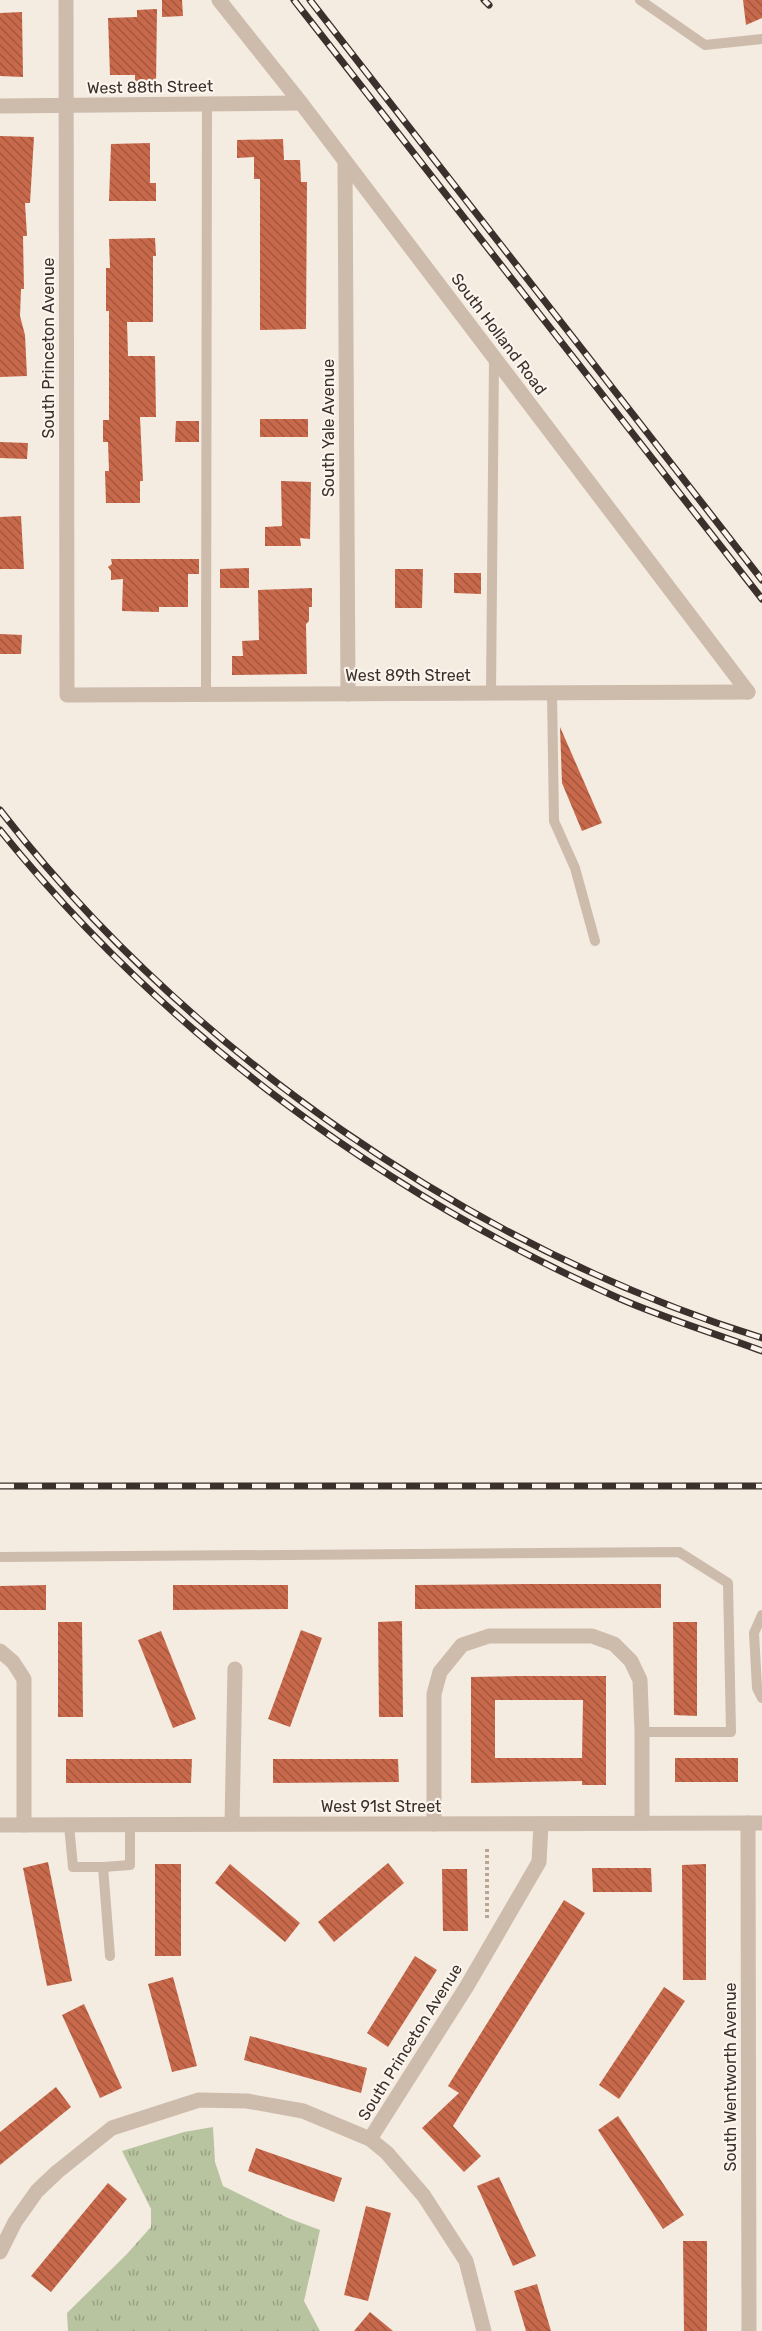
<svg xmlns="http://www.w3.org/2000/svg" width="762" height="2331" viewBox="0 0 762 2331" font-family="Rubik,sans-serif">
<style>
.grass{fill:url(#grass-tufts)}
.building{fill:url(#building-back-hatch);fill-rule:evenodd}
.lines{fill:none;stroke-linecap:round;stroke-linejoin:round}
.path{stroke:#b9a596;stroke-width:4;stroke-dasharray:3 3;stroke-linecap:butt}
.service{stroke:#cdbbac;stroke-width:10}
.minor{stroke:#cdbbac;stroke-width:15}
.rail-casing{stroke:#3b302b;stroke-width:7}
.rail{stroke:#fbf5ee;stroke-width:4.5;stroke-dasharray:14;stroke-linecap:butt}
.labels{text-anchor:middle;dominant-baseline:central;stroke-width:4.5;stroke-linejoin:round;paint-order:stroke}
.street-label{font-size:16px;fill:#3b302b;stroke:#fbf5ee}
</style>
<defs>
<pattern id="grass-tufts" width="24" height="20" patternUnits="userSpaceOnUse" patternTransform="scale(1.5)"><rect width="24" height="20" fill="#b8c4a0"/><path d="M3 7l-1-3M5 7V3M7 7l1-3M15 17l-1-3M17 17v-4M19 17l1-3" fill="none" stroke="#97a083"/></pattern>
<pattern id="building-back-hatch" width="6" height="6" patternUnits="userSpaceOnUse" patternTransform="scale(1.5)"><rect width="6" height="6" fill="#c8694b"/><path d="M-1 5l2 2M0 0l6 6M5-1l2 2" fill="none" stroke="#a4573f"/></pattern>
</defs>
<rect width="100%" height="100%" fill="#f4ebe1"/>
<path class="grass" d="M213,2127L215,2162L223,2186L288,2218L320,2230L304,2301L320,2331H68L67,2313L126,2255L151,2227V2209L122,2151L184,2132Z"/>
<g class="building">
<path d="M162,0H182L183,16L162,17Z"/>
<path d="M743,0H762V18L746,25Z"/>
<path d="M157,9L156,84L135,83V75H110L108,18L137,17V10Z"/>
<path d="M22,12L23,77L0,76V13Z"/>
<path d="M0,136L34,137L30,203H25L27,236H23L24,289H21L20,316L25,335L27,376L0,377Z"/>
<path d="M283,139L284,160H300L301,182H307L306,329L260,330V179H254V157L237,158V140Z"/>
<path d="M150,143V183H156V201H109L111,144Z"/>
<path d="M155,238L156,256H153V322H127L128,356H155L156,417H140L143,481H140V503H106L105,471H109L108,442H103V420H109V311H106V268H110L109,239Z"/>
<rect x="260" y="419" width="48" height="18"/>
<path d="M176,421H199V442H175Z"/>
<path d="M0,442L28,443L27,459L0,458Z"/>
<path d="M281,481L311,482L310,539L300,538L301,546H265V527L282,526Z"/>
<path d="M21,516L24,569H0V517Z"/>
<path d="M111,559H199V574H188V607H159V612L122,611L123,579L111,580V571L108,567L112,564Z"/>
<path d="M249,568V588H220V569Z"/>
<path d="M395,569H423L422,608H395Z"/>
<path d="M454,573H481V594L454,593Z"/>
<path d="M312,588V607H309V621L306,624L307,674L232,675V656H243L242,641L259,640L258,590Z"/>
<path d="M0,634L22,635L21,654H0Z"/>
<path d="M560,727L602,823L582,831L562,783Z"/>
<path d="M529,1584H661V1608L415,1609V1585Z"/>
<path d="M46,1585V1610H0V1586Z"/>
<path d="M173,1585H288V1609L173,1610Z"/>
<path d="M402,1621L403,1717H379L378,1622Z"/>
<path d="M58,1622H82L83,1717H58Z"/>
<path d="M673,1622H697V1716L674,1715Z"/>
<path d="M301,1630L322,1638L290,1727L268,1719Z"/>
<path d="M161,1631L196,1719L173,1728L138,1640Z"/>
<path d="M518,1676H606V1785H582V1781L471,1783V1677ZM495,1700H583L582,1758H495Z"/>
<rect x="675" y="1758" width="63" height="24"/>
<path d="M66,1759H192L191,1783H66Z"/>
<path d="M273,1759H398L399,1782L273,1783Z"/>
<path d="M48,1862L72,1981L47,1986L23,1868Z"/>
<path d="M388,1863L404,1883L334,1942L318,1922Z"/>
<rect x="155" y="1864" width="26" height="92"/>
<path d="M230,1864L300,1923L285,1942L215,1883Z"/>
<path d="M706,1864V1980H683L682,1865Z"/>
<path d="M592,1868H651L652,1892H593Z"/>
<path d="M442,1869H467L468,1931H443Z"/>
<path d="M564,1900L585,1913L453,2126L481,2156L464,2172L422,2128L459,2093L448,2086Z"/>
<path d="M415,1956L437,1970L388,2047L367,2033Z"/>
<path d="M173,1977L197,2066L172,2072L148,1984Z"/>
<path d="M664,1987L685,2001L619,2099L599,2085Z"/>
<path d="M84,2004L122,2088L100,2098L62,2015Z"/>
<path d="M250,2036L367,2068L361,2093L244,2060Z"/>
<path d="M56,2087L71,2107L0,2165V2132Z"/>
<path d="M618,2116L684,2215L663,2229L598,2130Z"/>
<path d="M256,2148L342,2178L334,2202L248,2171Z"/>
<path d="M499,2177L536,2256L513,2266L477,2186Z"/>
<path d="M108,2183L127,2199L51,2292L31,2276Z"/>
<path d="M366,2206L391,2213L368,2301L344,2295Z"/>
<path d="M683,2241H707V2331H684Z"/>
<path d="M537,2284L551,2331H526L514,2291Z"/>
<path d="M370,2312L393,2331H354Z"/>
</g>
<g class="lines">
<path class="path" d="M487,1849V1920"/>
<g class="service">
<path d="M640,0L705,45L762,39"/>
<path d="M491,693L494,358"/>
<path d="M552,693L554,821L575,868L595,941"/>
<path d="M206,694L207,104"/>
<path d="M0,1557L679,1552L728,1583L731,1732H642"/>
<path d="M762,1615L754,1633L757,1688L762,1698"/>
<path d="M69,1825L73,1867H103L110,1956"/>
<path d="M103,1867L130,1865V1824"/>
</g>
<g class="minor">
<path d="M66,0L67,695L748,692"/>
<path d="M219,0L301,103L748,692"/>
<path d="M0,106L301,103"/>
<path d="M345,162L348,694"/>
<path d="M0,1651L13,1662L24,1679V1825"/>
<path d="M748,1823L749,2331"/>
<path d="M232,1824L235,1669"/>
<path d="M434,1824V1694L440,1672L462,1645L489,1636H592L614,1644L631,1661L640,1680L642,1732V1823"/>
<path d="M0,1825L762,1823"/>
<path d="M370,2139L467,1986L539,1862L541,1824"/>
<path d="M0,2252L15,2222L37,2191L57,2172L112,2128L199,2100L247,2101L303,2111L370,2139L387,2153L424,2196L466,2261L484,2331"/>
</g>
<g class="rail-casing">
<g id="rail">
<path d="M294,0L762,599"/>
<path d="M310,0L762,580"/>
<path d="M484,0L489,5"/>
<path d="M0,810C187,1051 471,1247 762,1338"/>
<path d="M0,830C164,1033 379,1191 616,1297C663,1318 714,1333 762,1351"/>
<path d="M0,1486H762"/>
</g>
</g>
<use href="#rail" class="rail"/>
</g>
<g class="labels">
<g class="street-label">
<text transform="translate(150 87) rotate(-1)">West 88th Street</text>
<text transform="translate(499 334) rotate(53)">South Holland Road</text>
<text transform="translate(48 348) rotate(-90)">South Princeton Avenue</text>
<text transform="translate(328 428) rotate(-90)">South Yale Avenue</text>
<text x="408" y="675">West 89th Street</text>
<text x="381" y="1806">West 91st Street</text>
<text transform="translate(410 2042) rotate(-58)">South Princeton Avenue</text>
<text transform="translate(730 2077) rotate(-90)">South Wentworth Avenue</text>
</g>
</g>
</svg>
